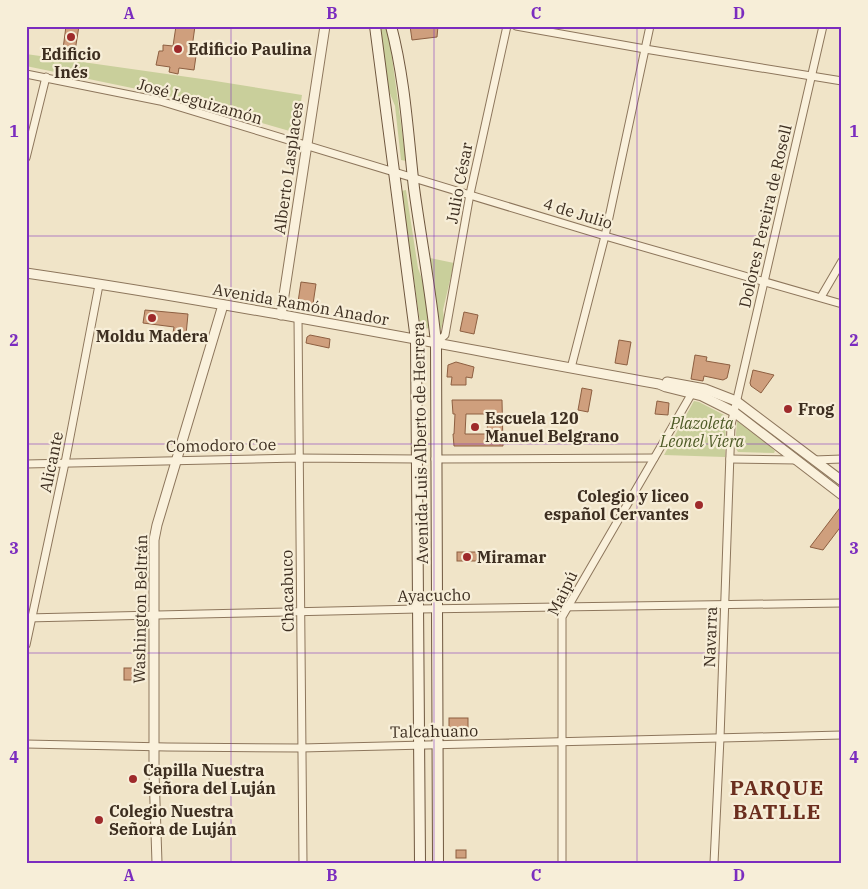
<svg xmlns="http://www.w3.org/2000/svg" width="868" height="889" viewBox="0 0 868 889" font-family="'IBM Plex Serif',serif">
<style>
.green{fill:#c9cf9b}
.building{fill:#cf9f7d;stroke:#8d5f41;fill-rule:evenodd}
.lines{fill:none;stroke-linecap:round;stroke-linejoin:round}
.minor-casing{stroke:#8d765c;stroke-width:9}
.tertiary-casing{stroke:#8d765c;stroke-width:11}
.secondary-casing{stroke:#6f573f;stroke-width:12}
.minor{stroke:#faf1dc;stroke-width:7}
.tertiary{stroke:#faf1dc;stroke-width:9}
.secondary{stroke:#faf1dc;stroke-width:10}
.grid{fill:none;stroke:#7b2cbf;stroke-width:1;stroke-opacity:0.55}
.poi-dot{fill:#9e2a2b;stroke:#f7eed8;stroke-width:2}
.labels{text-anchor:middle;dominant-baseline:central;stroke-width:4.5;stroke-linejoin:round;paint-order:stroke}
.poi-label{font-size:16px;font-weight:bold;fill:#3d2e20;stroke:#f7eed8;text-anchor:start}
.street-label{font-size:16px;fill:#3d2e20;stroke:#f7eed8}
.park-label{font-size:16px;font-style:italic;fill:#4d5a26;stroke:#f7eed8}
.district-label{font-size:21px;font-weight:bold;letter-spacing:1px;fill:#6b2e1e;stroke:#f7eed8}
.neatline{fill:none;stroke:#7b2cbf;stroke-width:2}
.grid-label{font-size:16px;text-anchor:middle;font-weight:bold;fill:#7b2cbf}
</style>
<rect width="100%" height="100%" fill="#f0e4c8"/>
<g class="green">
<path d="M380,26H387L389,35L406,161L401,160L395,106L389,91Z"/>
<path d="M26,54L209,80L302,95L297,128L293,132L161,94L26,66Z"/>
<path d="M406,190L418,268L424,285L431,328L421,329L401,191Z"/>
<path d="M430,258L454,263L443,310L444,318L441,329L439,328Z"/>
<path d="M694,401L699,402L726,416L725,457L664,455Z"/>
<path d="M737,421L771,447L775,451L774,453L738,452L735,447Z"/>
</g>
<g class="building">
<path d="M66,26H79L75,51L63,49Z"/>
<path d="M176,26H195L191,55L196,56L194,70L179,68L178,74L169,72L170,67L156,65L159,51H163V45L173,46Z"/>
<path d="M410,26H438L437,37L412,40Z"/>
<path d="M301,282L316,284L313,304L298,302Z"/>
<path d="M145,310L188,314L186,335L173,333L174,327L143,323Z"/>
<path d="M464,312L478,315L474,334L460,331Z"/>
<path d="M310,335L330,339L329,348L306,343L307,337Z"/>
<path d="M619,340L631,342L627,365L615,363Z"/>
<path d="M695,355L707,357L706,361L730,365L727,378L723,380L704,376L703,381L691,379Z"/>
<path d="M456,362L474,367L472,378L466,377V385H451L452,377H447L448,365Z"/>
<path d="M753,370L774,375L761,393L751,386L750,383Z"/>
<path d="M582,388L592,390L588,412L578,410Z"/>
<path d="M452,400H502L503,446H454L453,434H454L455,414H453ZM466,414H488L487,434H465Z"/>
<path d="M657,401L669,403L668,415L655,414Z"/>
<path d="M842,505V525L823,550L810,547Z"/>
<rect x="457" y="552" width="20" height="9"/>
<rect x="124" y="668" width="13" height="12"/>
<rect x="449" y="718" width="19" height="15"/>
<rect x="456" y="850" width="10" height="8"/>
</g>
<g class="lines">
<g class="minor-casing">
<g id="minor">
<path d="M516,26L645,49L842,81"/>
<path d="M26,74L160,101L605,236L842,304"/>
<path d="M26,158L46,77"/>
<path d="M821,297L842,261"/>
<path d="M298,318L303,863"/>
<path d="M436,343L445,335L470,194L507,26"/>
<path d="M571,368L605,236L650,26"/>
<path d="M435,459L654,458"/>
<path d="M730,459L797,460"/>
<path d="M814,460L842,459"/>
<path d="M26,464L298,458L417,459"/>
<path d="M26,618L418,609L842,603"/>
<path d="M26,645L65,463L99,285"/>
<path d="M26,744L167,747L301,748L842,735"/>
<path d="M562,863V617L692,393"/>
<path d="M714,863L720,738L731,425L823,26"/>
</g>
</g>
<g class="tertiary-casing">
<g id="tertiary">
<path d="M26,273C238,304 448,346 659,384L666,387L702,396L734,412L842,495"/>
<path d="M281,315L325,26"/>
<path d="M667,382L705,389L736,401L842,481"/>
<path d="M157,863L154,772V540L157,525L223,305"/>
</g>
</g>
<g class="secondary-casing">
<g id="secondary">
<path d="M375,26L416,340L420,863"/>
<path d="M391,26C405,79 408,135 414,188C421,240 431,291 436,343L438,863"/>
</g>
</g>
<use href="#minor" class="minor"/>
<use href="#tertiary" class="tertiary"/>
<use href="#secondary" class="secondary"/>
</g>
<path class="grid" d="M231,26V863M434,26V863M637,26V863M26,236H842M26,444H842M26,653H842"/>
<g class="poi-dot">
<circle cx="71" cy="37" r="5"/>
<circle cx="178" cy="49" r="5"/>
<circle cx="152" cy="318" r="5"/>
<circle cx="788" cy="409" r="5"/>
<circle cx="475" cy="427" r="5"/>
<circle cx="699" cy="505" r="5"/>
<circle cx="467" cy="557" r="5"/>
<circle cx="133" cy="779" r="5"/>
<circle cx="99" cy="820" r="5"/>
</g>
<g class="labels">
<g class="poi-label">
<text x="188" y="49">Edificio Paulina</text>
<text x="71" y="54" text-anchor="middle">Edificio<tspan x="71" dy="18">Inés</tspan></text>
<text x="152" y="336" text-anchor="middle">Moldu Madera</text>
<text x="798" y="409">Frog</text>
<text x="485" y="418">Escuela 120<tspan x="485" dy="18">Manuel Belgrano</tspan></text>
<text x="689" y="496" text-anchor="end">Colegio y liceo<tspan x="689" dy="18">español Cervantes</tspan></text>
<text x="477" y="557">Miramar</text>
<text x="143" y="770">Capilla Nuestra<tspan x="143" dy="18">Señora del Luján</tspan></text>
<text x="109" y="811">Colegio Nuestra<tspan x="109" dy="18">Señora de Luján</tspan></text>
</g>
<g class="street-label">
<text transform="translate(200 101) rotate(16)">José Leguizamón</text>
<text transform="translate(288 168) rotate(-82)">Alberto Lasplaces</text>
<text transform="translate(459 183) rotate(-79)">Julio César</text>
<text transform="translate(578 213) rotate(17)">4 de Julio</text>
<text transform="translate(765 216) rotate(-77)">Dolores Pereira de Rosell</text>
<text transform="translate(301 304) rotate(10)">Avenida Ramón Anador</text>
<text transform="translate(420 443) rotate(-91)">Avenida Luis Alberto de Herrera</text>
<text transform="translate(221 445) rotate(-1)">Comodoro Coe</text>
<text transform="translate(51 462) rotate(-78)">Alicante</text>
<text transform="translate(287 591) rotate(-91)">Chacabuco</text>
<text transform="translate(562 593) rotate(-64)">Maipú</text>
<text transform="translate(434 595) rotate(-1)">Ayacucho</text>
<text transform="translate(140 609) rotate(-89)">Washington Beltrán</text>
<text transform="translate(710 637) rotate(-88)">Navarra</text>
<text transform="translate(434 731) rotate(-1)">Talcahuano</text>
</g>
<g class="park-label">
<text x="702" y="423">Plazoleta<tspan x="702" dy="18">Leonel Viera</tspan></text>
</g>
<g class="district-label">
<text x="777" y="787">PARQUE<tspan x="777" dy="24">BATLLE</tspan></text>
</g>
</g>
<rect width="868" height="889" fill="none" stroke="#f7eed8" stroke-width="55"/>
<rect x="28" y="28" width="812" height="834" class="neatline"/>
<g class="grid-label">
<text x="129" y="19">A</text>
<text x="332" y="19">B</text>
<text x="536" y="19">C</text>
<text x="739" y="19">D</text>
<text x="14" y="137">1</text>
<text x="854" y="137">1</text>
<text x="14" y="346">2</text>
<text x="854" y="346">2</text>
<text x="14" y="554">3</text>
<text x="854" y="554">3</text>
<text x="14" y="763">4</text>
<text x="854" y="763">4</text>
<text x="129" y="881">A</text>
<text x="332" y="881">B</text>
<text x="536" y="881">C</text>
<text x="739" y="881">D</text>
</g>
</svg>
